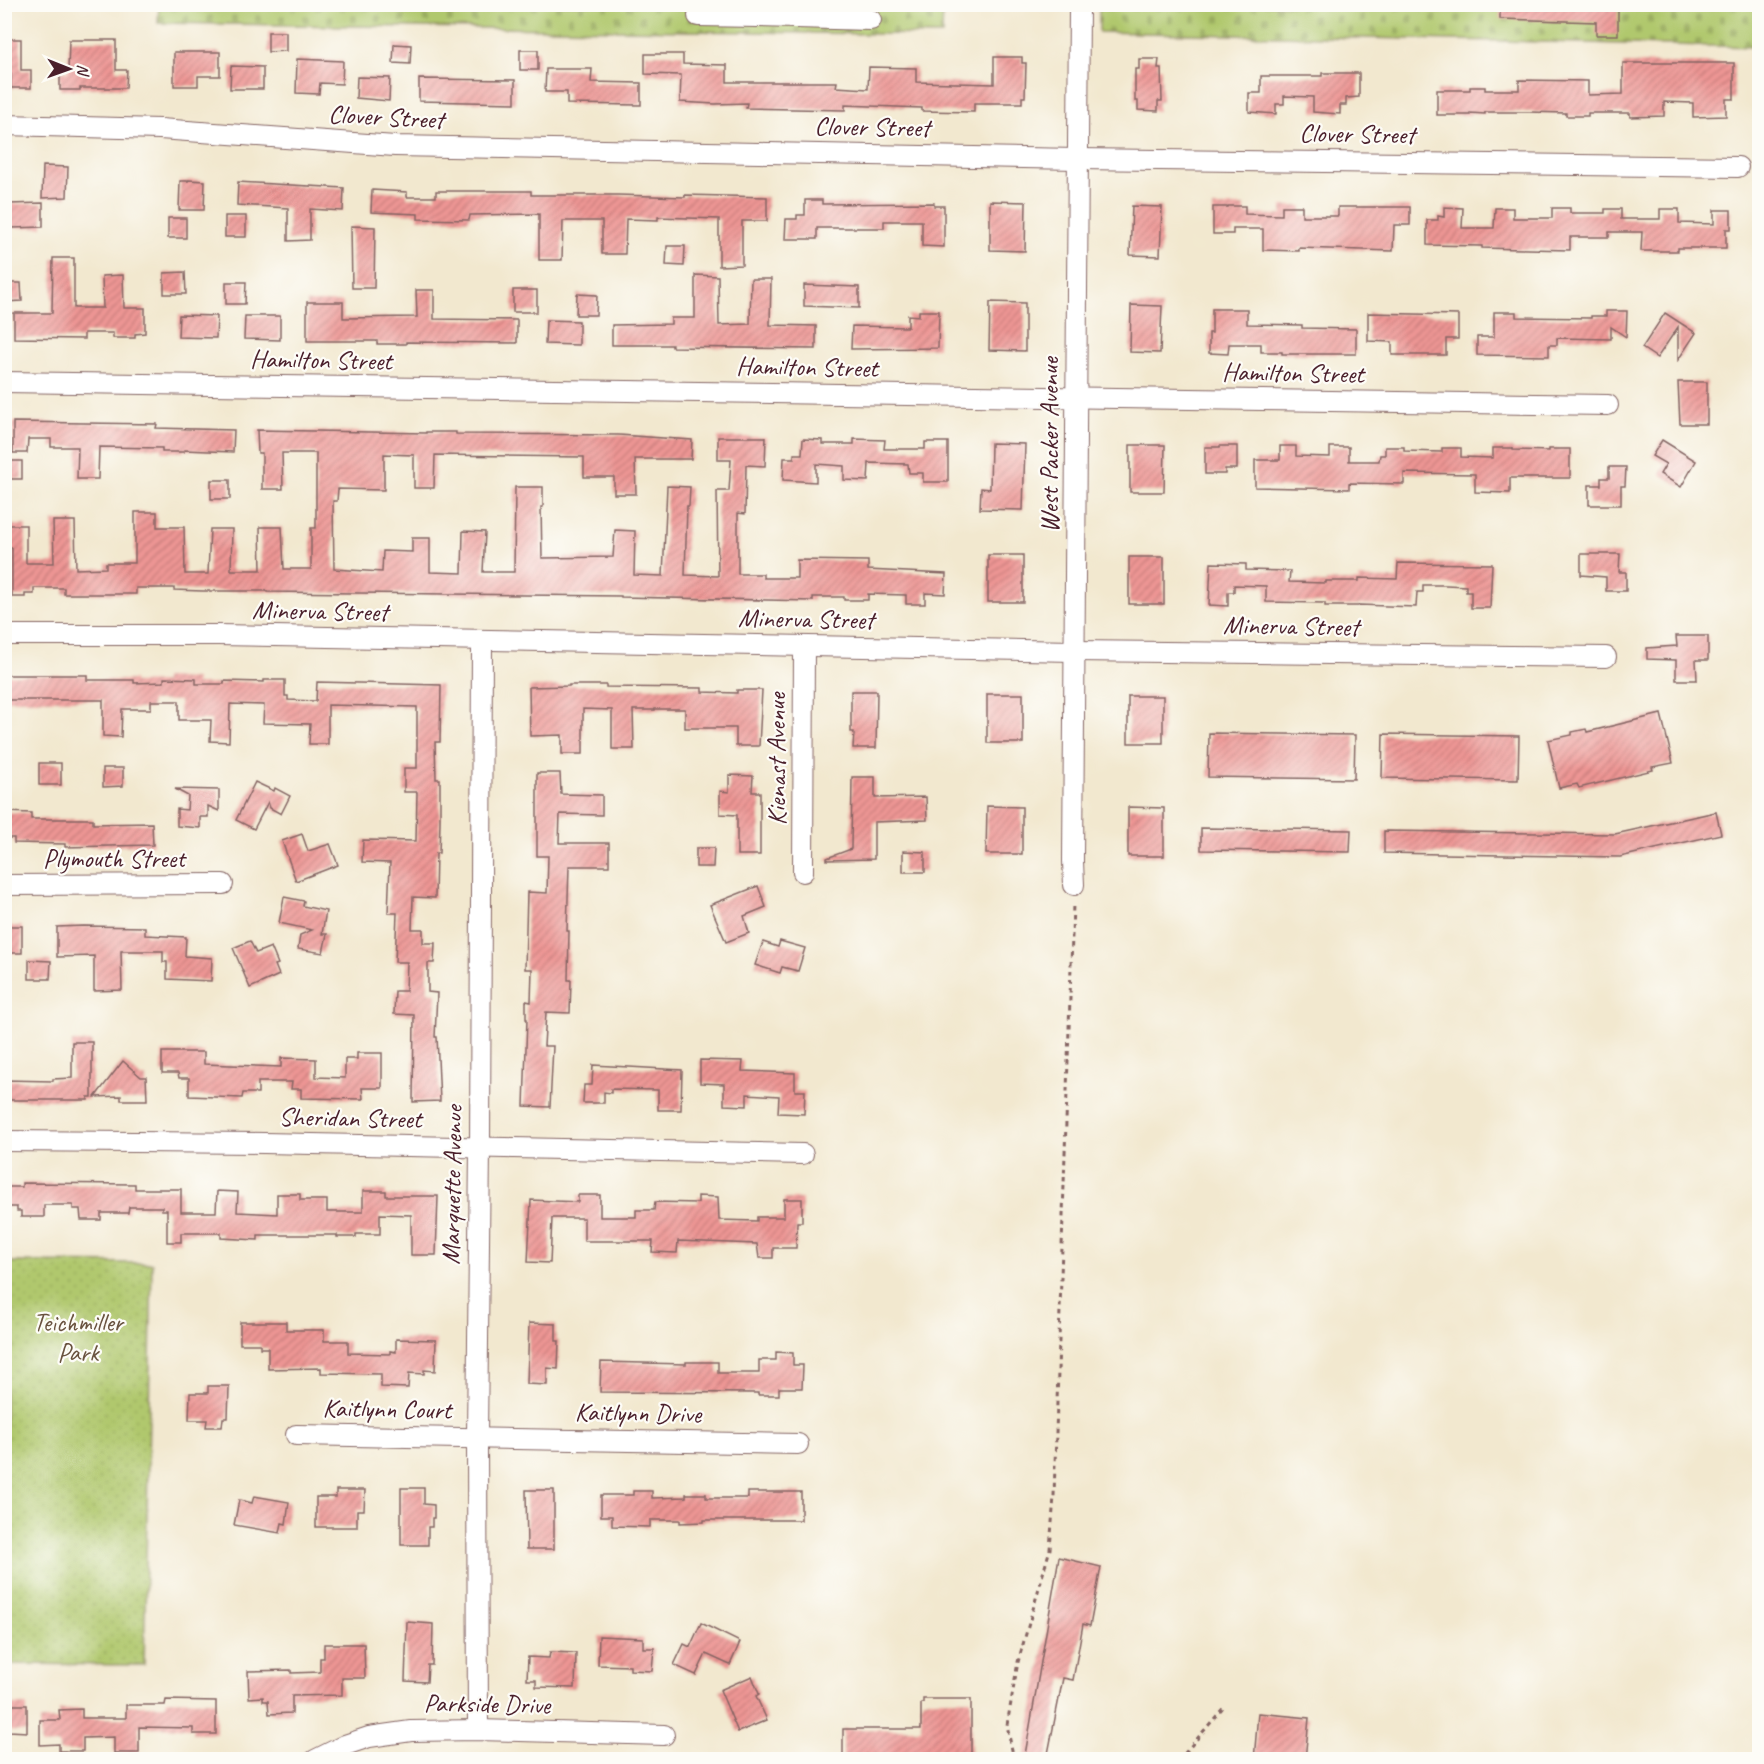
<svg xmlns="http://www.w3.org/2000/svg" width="1764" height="1764" viewBox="0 0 1764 1764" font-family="Caveat,sans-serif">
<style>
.cemetery{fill:url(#cemetery-stones);stroke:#7d744c;stroke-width:1.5}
.park{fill:url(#park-dots);stroke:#7d744c;stroke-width:1.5}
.building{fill:url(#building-hatch)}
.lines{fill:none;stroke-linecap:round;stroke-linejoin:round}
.minor-casing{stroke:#856564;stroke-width:22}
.path{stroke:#856564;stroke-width:3;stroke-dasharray:4.5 4.5;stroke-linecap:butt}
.minor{stroke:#fff;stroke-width:20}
.labels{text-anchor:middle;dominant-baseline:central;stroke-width:4.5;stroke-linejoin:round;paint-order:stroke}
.street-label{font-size:26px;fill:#4a1f2b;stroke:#fdfcf7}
.park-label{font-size:26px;fill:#69523f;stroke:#fdfcf7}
</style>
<defs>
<pattern id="cemetery-stones" width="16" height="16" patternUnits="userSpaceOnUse" patternTransform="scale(1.5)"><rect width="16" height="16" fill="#b0c86d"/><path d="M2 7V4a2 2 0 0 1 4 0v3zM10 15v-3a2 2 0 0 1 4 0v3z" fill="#99ab5f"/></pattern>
<pattern id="park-dots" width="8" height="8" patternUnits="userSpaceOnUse" patternTransform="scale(1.5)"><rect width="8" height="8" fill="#b0c86d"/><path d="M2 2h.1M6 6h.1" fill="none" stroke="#99ab5f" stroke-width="1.8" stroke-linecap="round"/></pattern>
<pattern id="building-hatch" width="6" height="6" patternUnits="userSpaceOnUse" patternTransform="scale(1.5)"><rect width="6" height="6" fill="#ee9694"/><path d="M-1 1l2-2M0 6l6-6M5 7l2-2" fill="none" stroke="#c37a79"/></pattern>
</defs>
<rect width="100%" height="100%" fill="#fdfcf7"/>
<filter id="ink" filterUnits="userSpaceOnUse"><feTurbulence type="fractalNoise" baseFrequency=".0167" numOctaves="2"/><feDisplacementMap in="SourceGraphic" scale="12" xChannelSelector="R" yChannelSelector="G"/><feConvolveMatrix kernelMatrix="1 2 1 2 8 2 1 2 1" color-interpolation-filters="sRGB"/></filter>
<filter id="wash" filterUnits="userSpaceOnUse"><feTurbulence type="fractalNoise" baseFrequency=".008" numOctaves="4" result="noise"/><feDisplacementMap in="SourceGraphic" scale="24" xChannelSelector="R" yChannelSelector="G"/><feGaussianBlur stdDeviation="1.35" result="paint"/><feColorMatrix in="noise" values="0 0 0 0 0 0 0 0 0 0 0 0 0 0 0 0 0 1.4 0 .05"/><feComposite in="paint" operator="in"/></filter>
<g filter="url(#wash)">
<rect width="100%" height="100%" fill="#f2e8cf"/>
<g class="cemetery">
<path d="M159,4L943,5L942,35L158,23Z"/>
<path d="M1099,5H1759V47L1099,32Z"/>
</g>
<path class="park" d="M5,1262L152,1263L144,1665L5,1664Z"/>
<g id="blocks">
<g class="building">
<path d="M1500,4H1618V35H1596V22L1500,19Z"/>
<path d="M268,32H286V51L268,52Z"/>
<path d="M4,39H21V70H31V88H11V74H4Z"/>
<path d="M69,40H116V70H127L126,88H80V90H60V71L68,72Z"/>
<path d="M394,44L411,45L410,64L393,63Z"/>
<rect x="520" y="50" width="18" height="20"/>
<path d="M174,52H220V76H198V86H174Z"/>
<path d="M645,54H683V64L727,65V82H837L836,87L868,89L869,67L916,68V82L994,84V57H1022V63H1026L1025,97H1022V103H974V112L922,111V108L845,105V110L746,108L747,103L715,104L680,102L681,75L645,74Z"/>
<path d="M297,59L343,61L342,84L320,83L319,94L296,93Z"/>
<path d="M1139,59H1159L1158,68H1161L1162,101H1158V111L1138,110V101H1135V69H1139Z"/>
<path d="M1623,63H1734V99H1726V116L1693,117V103L1664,102V116L1630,117V113H1588V116H1566V113L1528,112H1485V114L1470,113V115H1437V90H1470V87H1485V90H1519V80L1588,81V95L1623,94Z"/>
<path d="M231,66L263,67V89H230Z"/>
<path d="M546,69H592L591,82L641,83V105L567,104V92H545Z"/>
<path d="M1322,73H1359V97L1346,98V105H1340V114L1313,112V97L1284,96V104H1276V114L1249,112V93H1261V76H1322Z"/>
<path d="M357,77L390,78L389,101L356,98Z"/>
<path d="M419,79L515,80V103L419,101Z"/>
<path d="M43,166L68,167L67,197L42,198Z"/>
<path d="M188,180L205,181L204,210H179L180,181H188Z"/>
<path d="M238,182L344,188L343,211L310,209V240L288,241V208L237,205Z"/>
<path d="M372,190L407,192V197H436V191H531V195H618L685,197V195L767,197V221H742V265L719,266V219L658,217V220L626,219L625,254H602V221H563L562,260H539V214L470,215L469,220L418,219V214L371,212Z"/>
<path d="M805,200H822V204L934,203V206H944V247L922,246V221H884V228H817V239H785L786,219H797V215H805Z"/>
<path d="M990,201L1026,202L1025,251L990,250Z"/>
<path d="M43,203V227L12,228V222H9V204Z"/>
<path d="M1132,206L1162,207L1160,256L1130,255Z"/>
<path d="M1228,206H1245V214L1282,215V206H1302V216H1338V207H1410V225H1394L1393,251L1299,248V251L1263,250V229H1233V234H1213V207H1228Z"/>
<path d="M1444,207L1463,208L1462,228H1494L1495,208H1513V218H1552V208H1570V213H1605V209H1621V219H1660V209H1679V223L1714,224V210H1731V229H1726V248H1678V251H1641L1642,232H1609V237H1570V250L1482,248V246L1427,245V220H1438V216L1444,217Z"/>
<rect x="225" y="216" width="21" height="21"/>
<rect x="168" y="218" width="18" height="20"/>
<path d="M351,226L375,227L374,288H352Z"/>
<path d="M667,246H685L684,266L666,265Z"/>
<path d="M53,258H74V308H103L102,276L123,275L124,308H145V333L135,334V338H113V333H84V339L14,338V313H52Z"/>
<path d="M185,272L186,294H164V273Z"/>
<path d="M695,275L718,276L719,325L750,324L751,279H771L770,325L816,326V349L672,347V345H612V325L671,324V318H695Z"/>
<path d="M226,282H246L245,304H226Z"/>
<path d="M4,283H21L22,301L4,302Z"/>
<path d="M804,285L859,287V308L804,306Z"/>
<path d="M416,290H434V319L517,320V343L406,342V344H377V341H307V302H343V318L417,317Z"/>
<rect x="513" y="290" width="24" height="22"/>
<path d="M577,294L597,295L596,315H576Z"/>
<path d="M990,302L1025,303V351L989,350Z"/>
<path d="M1131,305L1162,306L1160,353L1130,352Z"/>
<path d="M1212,309H1247V324L1302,325V328L1356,329V354H1282V352H1261V344H1229L1228,354L1209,353V333H1212Z"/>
<path d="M919,311H939L938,348L851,349L852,326L908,327V315L919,316Z"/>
<path d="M1606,311H1627L1626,337L1611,327V339L1557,338V345H1549V356L1477,355V337H1494V312H1516V317L1591,318V316H1606Z"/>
<path d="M1368,313L1458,315V339H1446V355H1392V342L1368,341Z"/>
<path d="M1665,313L1696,333L1678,360V327L1657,358L1642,348Z"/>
<path d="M179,315L217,316L216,338L178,337Z"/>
<path d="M245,316H280V340L244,339Z"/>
<path d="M546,320L579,321V345L545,344Z"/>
<path d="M1678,382H1707V424H1680Z"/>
<path d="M13,422L157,424L156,428L234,430L233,452L184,450V452H162V448L99,447L98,479H77L78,447H51V439H28L27,453H13Z"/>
<path d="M257,430L426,433V432H456V434L619,435L692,440L691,459H635L636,494H614V477H584V457L435,455L434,488H414V455L384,454V490L338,489L337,501H333L334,569L382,572L383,551L412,552V538H430V572L462,573L463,531L485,532L483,572H514L515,487H543V507H541L542,558L613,557L615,530L635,531L634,575L663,576L667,486L690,487L689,506H687L685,575L718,576L717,491H729L731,460H718V437H766L765,466L746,465L745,514L738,513V574H763V578H797V560L868,561V570L946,574L945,594L925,593V604H906V595L868,594V600H844V597H813V601L621,597V596L267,592V591H203L174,590V588H136V594H64V588H34V594H25V597H12V548H4V525H26V563H54L53,521H75L76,569L106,568V563H135V512H157V527H184L185,574H208L210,529H232L231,570H261L260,527H282L284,569H311V528H316V453H282L283,489H262V453H258Z"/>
<path d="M803,439L822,440V444H854V439L885,440L884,449H925V442H948V482H923V473H909L908,464L869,463L868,481L844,480V466L816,464V482L783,480L784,458H794V454H802Z"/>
<path d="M1662,440L1696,461L1681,487L1660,474L1666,464L1652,456Z"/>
<path d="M991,443L1025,444L1023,510L980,509L981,488L990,489Z"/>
<path d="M1130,445H1165L1164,492H1130Z"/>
<path d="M1220,446H1237V469H1225V474H1205V447H1220Z"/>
<path d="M1280,446H1296V456L1330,457V447H1349V461H1379L1380,455H1385V447H1404V451L1442,452V448H1461V457L1493,458V448H1513V450L1549,451V449H1570V478H1510V493L1475,492V474L1404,473V484L1349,483V489L1255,487V460H1280Z"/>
<rect x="4" y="461" width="18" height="18"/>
<path d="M1609,467H1626L1625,486H1621V505H1589V485H1601V478H1609Z"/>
<rect x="211" y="480" width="19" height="19"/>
<path d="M1581,554H1620L1619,572H1626V591H1606V577L1581,575Z"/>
<rect x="988" y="555" width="35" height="47"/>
<rect x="1129" y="557" width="35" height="47"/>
<path d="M1211,563L1246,564V570L1290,571L1289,582L1326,583V581H1359V578L1397,579L1398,563L1492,564L1490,608H1471V592H1466V586L1446,585H1423V592H1417L1416,607L1359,605L1358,606H1325V603L1266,602V586L1234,585V592H1228V606L1209,605Z"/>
<path d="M1676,636H1708V660H1696L1697,680H1676V660L1647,659V648L1677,646Z"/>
<path d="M4,675H87V680H134V683L164,682V678L196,679V684H224V681L264,682V680H285V696H288V700L316,701L317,682L441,685L440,742H435L436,779H440V822L439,853H436L435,898L413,897L412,929H423V943H435L434,963H428V992L437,993L435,1037H437L440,1101L413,1102L414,1015L394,1014L395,991H406L407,962H395L397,913H388L390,863L362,862L363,840L416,841L417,792H404V768H417V707L328,705V744H309L310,724L263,723L264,705L230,704L229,742L210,741L211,720H179V701H151V709H122L121,737L103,736V700H4Z"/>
<path d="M569,685H606V687L702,688V692L737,693V690H762L759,746H736V728H685V709H655V710H633L634,749H612V710L583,709V754H562V735L530,736L529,687L569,686Z"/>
<path d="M851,691H877L876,748H853L854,732H851Z"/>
<rect x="987" y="694" width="36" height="49"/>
<rect x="1128" y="696" width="35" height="47"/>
<path d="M1661,714L1673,763L1652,767L1653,770L1579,788L1577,784L1559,788L1548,740L1572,735V732L1586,729L1587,732Z"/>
<path d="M1209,733L1355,735L1354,779L1208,777Z"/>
<path d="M1383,734L1519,736L1518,780L1382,778Z"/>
<rect x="39" y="763" width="22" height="22"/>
<path d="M103,768H123V786L103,787Z"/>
<path d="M537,773H560L561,794L602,795V815L560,814L559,843H609V866H569L567,931H569L568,980H571L570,1013L546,1012L544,1046H553L550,1107L524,1106L527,1019H526V1001L531,1002L532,969H525L527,892L547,893L548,856H537Z"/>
<path d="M729,775L753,776L752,792H760V855H737V815L720,814V791L729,792Z"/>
<path d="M852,777H875V798L926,797L927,820L874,822V859L827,860V858L851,849Z"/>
<path d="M255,782L274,791L275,788L290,796L281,814L270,808L268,802L254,829L236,820Z"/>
<path d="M175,789L219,790V811L208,806V817H200V828L177,826V809L187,810L188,796Z"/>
<path d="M987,806L1022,807V854H986Z"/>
<path d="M1128,807L1164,808V856H1128Z"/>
<path d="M4,812L31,813V819H93V824L152,823L153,845L65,847V844L14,843V838H4Z"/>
<path d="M1716,812L1721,834L1620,857L1384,853V831L1615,834Z"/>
<path d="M1201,828L1351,830L1350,852L1201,850Z"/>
<path d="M302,834L308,851L330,844L338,865L296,881L282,841Z"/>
<path d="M696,848H714L713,867H696Z"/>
<path d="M903,851L925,852V872H903Z"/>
<path d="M758,886L766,907L744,916L749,933L726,942L710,905Z"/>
<path d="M284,897L304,901L303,906L326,911L322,934H327L323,953L298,949L300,935L312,930L279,923Z"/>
<rect x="4" y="926" width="18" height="27"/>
<path d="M84,926L145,927V935L186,937L185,956L212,958L211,981L167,979V962H163V951H121L122,990L94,991V956L57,957V927Z"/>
<path d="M250,941L256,953L271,947L278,964L275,965L279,975L250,988L233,948Z"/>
<path d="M780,941L805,948L798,971L782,967L780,973L755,965L763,942L778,947Z"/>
<path d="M29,960L51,961L50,979H29Z"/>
<path d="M72,1042H92V1097H88V1100H4V1080L53,1081V1079L72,1078Z"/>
<path d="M162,1052H204V1064L281,1067V1058L316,1059V1077L345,1078V1059H357V1053H382V1088H362L363,1099L301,1098V1089H291L292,1082H258V1093H243L242,1098L189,1096V1078H179L178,1073H162Z"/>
<path d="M700,1060L743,1061L742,1071L795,1073V1091H805L804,1114L778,1113L779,1096L747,1094V1106L724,1105V1084L700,1083Z"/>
<path d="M123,1061L141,1077H146L147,1100H121V1096L95,1097Z"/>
<path d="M593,1065L682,1070L681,1110H658V1090L611,1089V1093L604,1092V1103H583L584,1085H592Z"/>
<path d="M22,1183L135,1184V1189H181V1212H216L217,1191L238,1192L237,1212L277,1214V1194H300V1200H327V1212H363V1191H386V1196H438L436,1255H411V1215L380,1214V1234H356V1237H337V1235H258V1240L221,1238V1233H181V1242H167V1210H162V1207H129L128,1213H101V1220H81L80,1209H73V1205H44V1217H21V1211H17V1207H6V1187H22Z"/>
<path d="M578,1195H600V1217H636V1210H654L655,1202L698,1203V1196L718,1197L719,1220L757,1221V1217H784V1199H802V1222H797L796,1248H773V1258H759L757,1244L678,1241L677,1253L652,1252L653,1241H584V1218H552L550,1263L528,1262L531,1200L578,1202Z"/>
<path d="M240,1322H286V1330H324V1341H348V1353L390,1354V1351L396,1352V1339L436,1340L435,1371L424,1370V1374L409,1373L408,1388L381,1387V1374L321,1373V1368L268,1369V1348H260V1344H240Z"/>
<path d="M529,1323L556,1324V1341H559L558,1369L547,1368V1385L527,1384Z"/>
<path d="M776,1352L793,1353V1365H803L802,1388H779V1395H758V1393L600,1392L601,1362L686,1364V1362H718V1373H759V1360H776Z"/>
<path d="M208,1386H229L228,1418H223L222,1427H206L207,1420H189L190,1393H208Z"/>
<path d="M401,1488H424V1504L434,1505V1518H432V1527H428V1545H401Z"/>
<path d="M336,1490H365L364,1510H357V1527H316V1497H336Z"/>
<path d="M526,1490H554V1549H527Z"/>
<path d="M633,1491H652V1498L686,1497V1494H706V1498H748V1492H801V1520H704V1522L680,1523V1520H650V1527L612,1526V1516H601V1495H633Z"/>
<path d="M254,1496L289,1502L286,1524L282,1523L280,1533L234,1525L239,1500L252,1503Z"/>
<path d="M1059,1557L1101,1567L1090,1626L1083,1624L1073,1680L1063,1678L1047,1759L1025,1755Z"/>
<path d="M407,1622L433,1624L432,1665H428L427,1682L405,1681Z"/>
<path d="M701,1623L740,1642L730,1665L706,1654L696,1675L674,1665L684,1644L690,1647Z"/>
<path d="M599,1636L643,1638V1648H654L652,1671L630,1670V1666L598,1665Z"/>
<path d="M324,1644H364L365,1678H342V1695L292,1696V1713L269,1714L268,1701H263V1697L249,1698L248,1671L291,1670V1673L320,1672V1658H324Z"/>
<path d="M550,1652L576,1653L575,1688L536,1687V1680H527L528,1657L549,1658Z"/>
<path d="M752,1676L759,1694L756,1696L767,1720L738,1732L720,1690Z"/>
<path d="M923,1699H971V1760H843V1729H921V1703H923Z"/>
<path d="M166,1700L216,1701V1734H193V1728L139,1727V1753H114V1737L83,1738V1751H59V1744L40,1745V1720H60L59,1710L82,1709V1718H126V1705H165Z"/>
<path d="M4,1705H27V1732L9,1731L8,1722H4Z"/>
<path d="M1258,1713L1309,1718L1305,1760H1254Z"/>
</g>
</g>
</g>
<g filter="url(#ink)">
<use href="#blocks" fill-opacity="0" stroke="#856564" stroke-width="1.5"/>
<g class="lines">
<g class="minor-casing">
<g id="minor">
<path d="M698,16L758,17V4"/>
<path d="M758,17L871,20"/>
<path d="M4,125L160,129L395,146L1078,159L1738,167"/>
<path d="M4,382L1608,405"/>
<path d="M4,635H217L1074,651L1606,657"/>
<path d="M803,872L804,646"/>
<path d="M4,885L223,884"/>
<path d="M1074,885L1073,861L1079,4"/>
<path d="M4,1141L264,1143L803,1154"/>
<path d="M296,1435L798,1444"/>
<path d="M478,1730L477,1437L480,1148L482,640"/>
<path d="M315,1760L345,1745L369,1737L411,1731L478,1730L664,1735"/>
</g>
</g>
<g class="path">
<path d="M1014,1760L1007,1725L1018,1662L1050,1549L1054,1496L1073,904"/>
<path d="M1179,1760L1225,1706"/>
</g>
<use href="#minor" class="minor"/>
</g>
</g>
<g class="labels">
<g class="street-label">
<text transform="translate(386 117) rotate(3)">Clover Street</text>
<text transform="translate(872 127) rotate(1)">Clover Street</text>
<text transform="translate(1357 134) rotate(1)">Clover Street</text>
<text transform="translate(321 360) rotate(1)">Hamilton Street</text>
<text transform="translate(807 367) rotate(1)">Hamilton Street</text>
<text transform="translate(1293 373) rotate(1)">Hamilton Street</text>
<text transform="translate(1049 445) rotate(-90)">West Packer Avenue</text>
<text transform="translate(320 611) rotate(1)">Minerva Street</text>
<text transform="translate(806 619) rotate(1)">Minerva Street</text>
<text transform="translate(1291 626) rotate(1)">Minerva Street</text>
<text transform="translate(776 759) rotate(-90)">Kienast Avenue</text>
<text x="114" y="858">Plymouth Street</text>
<text transform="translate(350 1118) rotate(1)">Sheridan Street</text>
<text transform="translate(452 1185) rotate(-89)">Marquette Avenue</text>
<text transform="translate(387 1409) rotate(1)">Kaitlynn Court</text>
<text transform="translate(638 1413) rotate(1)">Kaitlynn Drive</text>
<text transform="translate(487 1704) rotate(1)">Parkside Drive</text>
</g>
<g class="park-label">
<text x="78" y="1322">Teichmiller<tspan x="78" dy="30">Park</tspan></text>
</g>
</g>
<rect width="1764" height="1764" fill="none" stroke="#fdfcf7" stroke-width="24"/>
<g transform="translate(69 69) rotate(91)" stroke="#fdfcf7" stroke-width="4.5" paint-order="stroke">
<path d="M0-4.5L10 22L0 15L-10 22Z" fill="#4a1f2b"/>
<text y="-9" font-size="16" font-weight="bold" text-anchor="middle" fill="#4a1f2b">N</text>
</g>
</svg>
